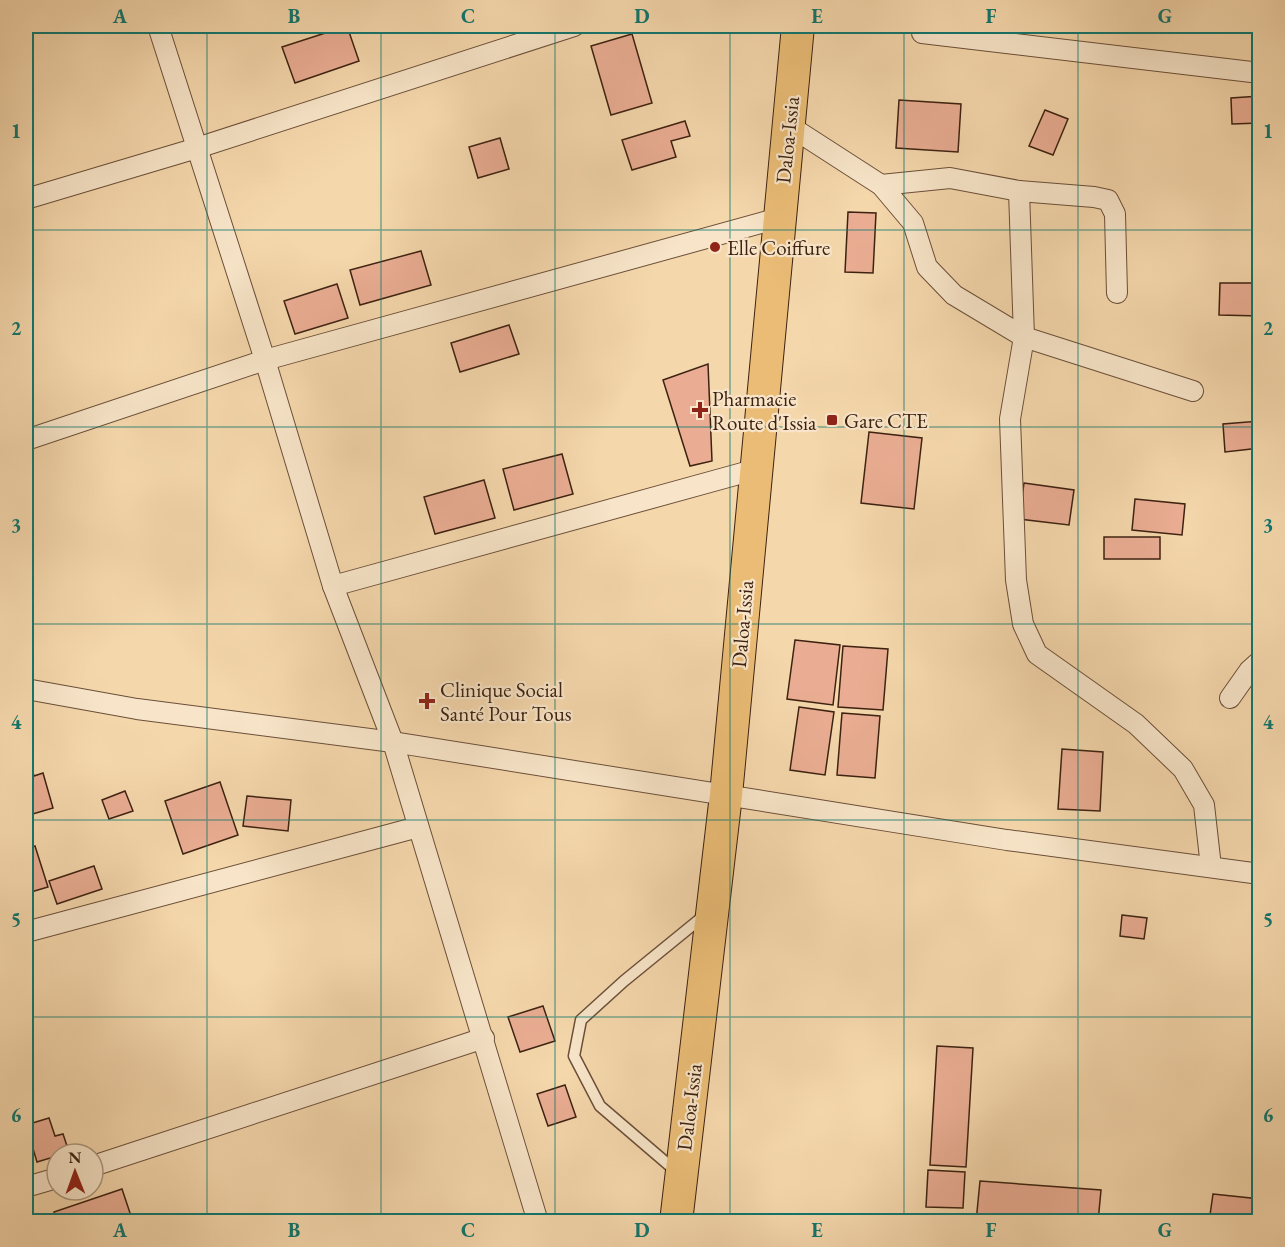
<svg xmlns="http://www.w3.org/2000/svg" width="1285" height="1247" viewBox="0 0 1285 1247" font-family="'EB Garamond',serif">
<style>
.building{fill:#eaad93;stroke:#3d2211;stroke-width:1.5}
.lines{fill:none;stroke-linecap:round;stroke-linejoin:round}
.lane-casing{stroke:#6b4f38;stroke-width:13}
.street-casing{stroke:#6b4f38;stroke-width:22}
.primary-casing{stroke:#3d2211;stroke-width:34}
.lane{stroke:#f8e5c9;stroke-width:10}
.street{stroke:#f8e5c9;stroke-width:20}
.primary{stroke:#eabc76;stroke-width:32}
.grid{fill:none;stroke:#0f766e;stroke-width:1.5;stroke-opacity:0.55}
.poi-dot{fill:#8f2418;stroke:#f8e5c9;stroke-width:2}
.labels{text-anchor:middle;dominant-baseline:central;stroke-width:4.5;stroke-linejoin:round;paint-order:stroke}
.street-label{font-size:21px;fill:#3d2211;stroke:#f8e5c9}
.poi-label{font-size:21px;fill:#3d2211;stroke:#f8e5c9;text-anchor:start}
.neatline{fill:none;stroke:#0f766e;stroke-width:2}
.grid-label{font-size:20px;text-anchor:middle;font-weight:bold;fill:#0f766e}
</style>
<rect width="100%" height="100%" fill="#f5d7ac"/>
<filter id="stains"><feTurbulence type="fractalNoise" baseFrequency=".00333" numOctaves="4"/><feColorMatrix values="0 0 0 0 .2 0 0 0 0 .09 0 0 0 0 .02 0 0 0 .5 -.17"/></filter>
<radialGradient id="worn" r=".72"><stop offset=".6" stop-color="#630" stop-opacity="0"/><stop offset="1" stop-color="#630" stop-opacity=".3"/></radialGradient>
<g class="building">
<path d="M347,26L359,61L295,83L282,47Z"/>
<path d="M1199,26H1228L1227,33L1198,32Z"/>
<path d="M632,34L652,103L611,115L591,46Z"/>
<path d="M1260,96V123L1232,124L1231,98Z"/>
<path d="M899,100L961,104L958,152L896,148Z"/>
<path d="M1045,110L1068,119L1053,155L1029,146Z"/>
<path d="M685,121L690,136L671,141L676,157L632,170L622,140Z"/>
<path d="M500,138L509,169L478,178L469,147Z"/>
<path d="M848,212L876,213L873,273L845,272Z"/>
<path d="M421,251L431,285L360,305L350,270Z"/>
<path d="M1220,283H1260V316L1219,315Z"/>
<path d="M337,284L348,318L295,334L284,301Z"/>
<path d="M509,325L519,354L460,372L451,343Z"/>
<path d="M708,364L712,461L690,466L663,380Z"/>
<path d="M1260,421V448L1225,452L1223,424Z"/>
<path d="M869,432L922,438L914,509L861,503Z"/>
<path d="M562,454L573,494L514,510L503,469Z"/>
<path d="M484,480L495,518L435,534L424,497Z"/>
<path d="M1024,483L1074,490L1069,525L1019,519Z"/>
<path d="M1135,499L1185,504L1182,535L1132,530Z"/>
<rect x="1104" y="537" width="56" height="22"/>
<path d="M795,640L840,645L833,705L787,699Z"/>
<path d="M843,646L888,649L883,710L838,707Z"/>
<path d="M799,707L834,712L825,775L790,770Z"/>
<path d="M842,713L880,716L875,778L837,775Z"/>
<path d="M1062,749L1103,752L1100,811L1058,809Z"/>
<path d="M26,750L34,776L43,773L53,808L26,816Z"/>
<path d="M220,782L238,835L183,854L165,801Z"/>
<path d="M125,791L133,811L109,819L102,800Z"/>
<path d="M247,796L291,800L288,831L243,826Z"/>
<path d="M35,846L48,887L31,892L26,873V849Z"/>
<path d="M94,866L102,889L57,904L49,881Z"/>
<path d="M1122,915L1147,918L1144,939L1120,936Z"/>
<path d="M543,1006L555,1041L520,1052L508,1017Z"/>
<path d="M937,1046L973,1048L966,1167L930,1165Z"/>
<path d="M565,1085L576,1117L548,1126L537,1094Z"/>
<path d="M49,1118L55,1136L63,1134L69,1152L57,1154V1156L37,1162L26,1125Z"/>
<path d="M928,1170L965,1172L963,1208L926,1207Z"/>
<path d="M980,1181L1101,1190L1098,1222H976Z"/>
<path d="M122,1189L133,1222H57L54,1212Z"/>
<path d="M1213,1194L1260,1199V1222H1209Z"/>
</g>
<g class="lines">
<g class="lane-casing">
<path id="lane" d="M677,1172L600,1106L574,1056L581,1020L624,981L705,915"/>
</g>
<g class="street-casing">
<g id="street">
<path d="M158,26L265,360L333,586L393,742L538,1222"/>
<path d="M922,33L1260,73"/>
<path d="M788,125L881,185L913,223L927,267L954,295L1024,337L1193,391"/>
<path d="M881,185L950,178L1019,191L1094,197L1108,200L1115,214L1117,293"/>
<path d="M1019,191L1024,337L1010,419L1016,580L1023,624L1037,654L1136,724L1183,769L1204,805L1211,867"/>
<path d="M26,199L197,148L574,26"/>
<path d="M26,440L265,360L779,218"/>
<path d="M333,586L757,469"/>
<path d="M26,689L137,709L393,742L1007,840L1260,874"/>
<path d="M1230,698L1249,671L1260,661"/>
<path d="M26,932L418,827"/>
<path d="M93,1166L484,1038"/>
<path d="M26,1187L57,1178"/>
</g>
</g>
<g class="primary-casing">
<path id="primary" d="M676,1222L726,795L798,26"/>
</g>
<use href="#lane" class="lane"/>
<use href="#street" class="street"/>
<use href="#primary" class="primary"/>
</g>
<path class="grid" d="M207,26V1222M381,26V1222M555,26V1222M730,26V1222M904,26V1222M1078,26V1222M26,230H1260M26,427H1260M26,624H1260M26,820H1260M26,1017H1260"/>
<g class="poi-dot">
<circle cx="715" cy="247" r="6"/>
<path d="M697 401h6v6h6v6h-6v6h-6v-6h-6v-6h6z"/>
<rect x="826" y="414" width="12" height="12" rx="3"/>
<path d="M424 692h6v6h6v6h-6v6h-6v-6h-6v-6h6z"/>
</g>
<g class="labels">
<g class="street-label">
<text transform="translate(787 140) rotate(-84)">Daloa-Issia</text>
<text transform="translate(742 624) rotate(-85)">Daloa-Issia</text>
<text transform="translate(689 1107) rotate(-83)">Daloa-Issia</text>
</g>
<g class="poi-label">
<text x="727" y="247">Elle Coiffure</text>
<text x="712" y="398">Pharmacie<tspan x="712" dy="24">Route d'Issia</tspan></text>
<text x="844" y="420">Gare CTE</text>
<text x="440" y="689">Clinique Social<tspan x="440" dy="24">Santé Pour Tous</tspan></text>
</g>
</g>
<rect width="1285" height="1247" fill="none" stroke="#f5d7ac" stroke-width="66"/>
<g transform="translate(75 1172) rotate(359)"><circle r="28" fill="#f8e5c9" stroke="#ad977f" stroke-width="1.5"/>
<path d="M0-4.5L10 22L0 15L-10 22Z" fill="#8f2418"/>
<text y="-9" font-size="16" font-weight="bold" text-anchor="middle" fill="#3d2211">N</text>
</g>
<rect x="33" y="33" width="1219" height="1181" class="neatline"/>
<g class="grid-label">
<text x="120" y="23">A</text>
<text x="294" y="23">B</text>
<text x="468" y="23">C</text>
<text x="642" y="23">D</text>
<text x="817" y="23">E</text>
<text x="991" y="23">F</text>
<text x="1165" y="23">G</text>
<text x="16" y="138">1</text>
<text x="1268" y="138">1</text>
<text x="16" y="335">2</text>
<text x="1268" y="335">2</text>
<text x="16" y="532">3</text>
<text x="1268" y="532">3</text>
<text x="16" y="729">4</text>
<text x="1268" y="729">4</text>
<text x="16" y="926">5</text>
<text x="1268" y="926">5</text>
<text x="16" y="1122">6</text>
<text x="1268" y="1122">6</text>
<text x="120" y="1237">A</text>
<text x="294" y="1237">B</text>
<text x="468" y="1237">C</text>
<text x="642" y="1237">D</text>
<text x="817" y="1237">E</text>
<text x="991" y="1237">F</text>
<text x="1165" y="1237">G</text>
</g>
<rect width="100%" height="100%" filter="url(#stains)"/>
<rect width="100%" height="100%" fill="url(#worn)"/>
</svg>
